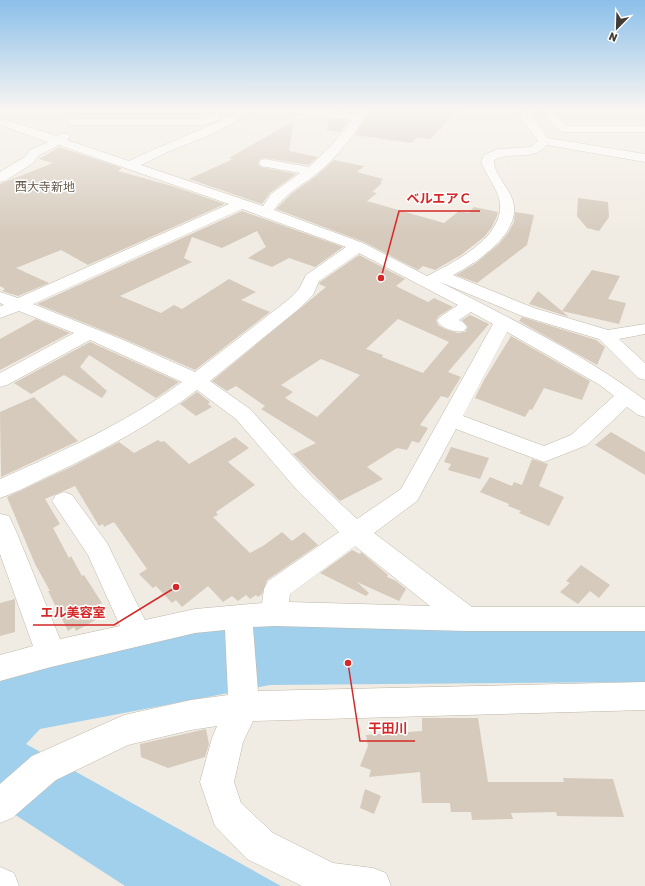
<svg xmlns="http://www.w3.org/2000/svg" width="645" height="886" viewBox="0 0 645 886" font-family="Rubik,'Noto Sans JP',sans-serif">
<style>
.water{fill:#a1d0ec}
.building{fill:#d5cabc;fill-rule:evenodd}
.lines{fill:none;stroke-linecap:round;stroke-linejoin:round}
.minor-casing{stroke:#bfb7a9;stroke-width:1}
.minor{fill:#fff;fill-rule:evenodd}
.labels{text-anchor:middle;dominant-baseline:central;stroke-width:3;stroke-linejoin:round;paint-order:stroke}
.far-quarter-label{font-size:12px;fill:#655a4b;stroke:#fff}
.leader{fill:none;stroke:#d62828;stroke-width:1.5}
.callout-dot{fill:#d62828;stroke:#fff;stroke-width:1.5}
.callout-label{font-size:13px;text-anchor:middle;font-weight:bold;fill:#d62828;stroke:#fff;stroke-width:3;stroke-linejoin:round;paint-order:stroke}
</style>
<rect width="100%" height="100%" fill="#f1ece3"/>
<path class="water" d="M222,624L645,627V682L270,685L40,729L26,744L281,886H125L0,805V678Z"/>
<g class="building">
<path d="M371,110H458L430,139L417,137L412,143L355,135Z"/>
<path d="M329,119L349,121L340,132L327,130Z"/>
<path d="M294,121L289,151L318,157L309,165L265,158L260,159L258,164L261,167L296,174L270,193L262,204L189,179L233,159L229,158Z"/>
<path d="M59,147L122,168L118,171L172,186L225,204L88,265L61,250L16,268L49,283L18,296L8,293L2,291L5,289L0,286V184L53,163L39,159Z"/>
<path d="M334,160L364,166L357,172L383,179L380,182L382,183L372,192L377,193L367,201L444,223L459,211L468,213L474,207L498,212L497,216L492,227L484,237L461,255L435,270L423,266L418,270L364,242L276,209L291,194L316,176Z"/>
<path d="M578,198L608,202L609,217L599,231L587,228L577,216Z"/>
<path d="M242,211L343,247L315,267L289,258L272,267L248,258L266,247L257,231L222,248L192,237L184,258L192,262L120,296L161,313L174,305L182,309L229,279L256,292L241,300L270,312L195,370L122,338L37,304Z"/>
<path d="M515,212L534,215L527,245L477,283L456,275L476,263L499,244L508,233L514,222Z"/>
<path d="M359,255L405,279L396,286L428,302L434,298L453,307L439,316L436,320L438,325L445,329L457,333L465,332L468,327L462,320L470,315L489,324L448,372L461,377L448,398L441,396L420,425L428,428L419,443L412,441L407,450L397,448L367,467L383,479L340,501L293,454L316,443L261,409L265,406L236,386L227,391L212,381L326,287L319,284L320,282ZM398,319L449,342L423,373L382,357L383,355L366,349ZM321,359L360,375L317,417L285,398L293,392L281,385Z"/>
<path d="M592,270L620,276L608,299L626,303L619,324L562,311Z"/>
<path d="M538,291L569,317L529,304Z"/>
<path d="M522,317L596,340L605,347L597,365L519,321Z"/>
<path d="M36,319L70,333L0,370V339Z"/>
<path d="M511,336L590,381L582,400L544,388L532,410L530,409L525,417L475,398L484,380Z"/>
<path d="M90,342L179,382L156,398L89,355L80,367L107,391L102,398L64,375L31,394L14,383Z"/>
<path d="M197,392L210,402L208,404L212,407L196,416L180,404Z"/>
<path d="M34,397L78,441L1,477L0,412Z"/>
<path d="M611,432L645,452V475L595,445Z"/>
<path d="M235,437L249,448L228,462L255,485L216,512L218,515L213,517L250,553L263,546L282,532L292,541L304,532L318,545L267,580L262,594L258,597L256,595L250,599L246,595L238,601L232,596L223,602L208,586L182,607L176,600L172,603L156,586L153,588L139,574L147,569L114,522L104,527L103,524L99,526L75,486L45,499L60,524L53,528L69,558L71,556L82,576L84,575L102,603L94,608L99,618L76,631L74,627L68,631L48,591H50L35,564L7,497L73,466L119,442L134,453L158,440L161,442L164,441L189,464Z"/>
<path d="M451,447L489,458L480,479L448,470L451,464L444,462Z"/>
<path d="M532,459L548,464L539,486L564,497L549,526L519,513L521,511L508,506L509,504L480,492L490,477L512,486L514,482L522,485Z"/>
<path d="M352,550L360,554L361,552L388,575L387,577L396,581L406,589L399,601L357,582L369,593L366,596L320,573Z"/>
<path d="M581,565L610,585L599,598L590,591L578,604L560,592L570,583L566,581Z"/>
<path d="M15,599V632L0,636V603Z"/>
<path d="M422,718H478L488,782H564L563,778L613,779L624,817L557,816L556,812L511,813L513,819L472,820L471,812H451L450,803H422L420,772L369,777L371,770L360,766L368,746L366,735L422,731Z"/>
<path d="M206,729L209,744L205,757L168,768L141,757L140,744Z"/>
<path d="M365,789L381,796L374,814L360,808Z"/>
</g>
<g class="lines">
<g class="minor-casing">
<g id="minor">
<path d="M213,110H223L218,120L203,125H74L70,124L68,122L70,120L74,119H202L210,116Z"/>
<path d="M240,110H253L235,122L212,134L172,150L141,165L263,206L271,194L300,173L261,166L259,163L261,160L265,159L309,167L332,145L352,120L293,113L289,112L288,110H323L357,113L360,110H370C357,131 340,154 321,170C305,184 286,192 274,210L363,243L427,276C453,263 503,238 500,204C499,190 486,175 481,162L484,155L498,149L531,147L538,141L519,115L523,110H534L531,115L548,138L645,154V162L547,145C529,163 513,150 494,160C493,171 506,185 511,196C527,230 478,262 453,275L534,308L608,330L645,324V334L619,339L645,363V380L638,378L599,339L522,316L440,282C509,318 582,353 645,400V417L638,415L627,407L587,445L544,462L456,429L417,501L374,533L472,607H645V631H467L274,626L253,627L258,691L645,682V710L253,721L243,742L234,782L241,803L273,833L333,863L373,868L386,873L391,886H302L247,859L215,826L200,782L212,738L217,726L191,730L128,745L56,780L12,818L0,823V784L32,756L124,715L191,700L228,695L225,630L195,633L51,667L0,681V655L33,646L0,554V514L9,516L16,531L60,639L120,626L88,555L52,501L56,495L64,492L72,495L107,543L145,620L195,609L262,603L264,589L268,581L339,532L297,490L236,419L197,390C152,424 104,450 53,474C36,482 18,492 0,498V479C63,451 126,423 182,382L90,340L7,385L0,387V373L74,333L19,311L0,318V306L4,305L0,303V292L18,298L229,204L59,145L38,156L33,163L5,181L0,182V172L25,157L30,150L48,142L0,125V118L57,136L60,134H68L70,136L67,140L129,161C166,143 205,130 240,110ZM242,209L346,247L306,275L299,289L288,300L195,372L121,339L33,304ZM359,253L458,305L440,317L437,321C443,329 455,333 464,331L467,327L464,323L459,320L471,312L493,324L401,489L357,519L313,478L250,409L210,381L300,308L313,295L319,281ZM507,332L600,385L614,396L571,435L544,446L463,416ZM355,546L430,606L289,602L290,594Z"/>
<path d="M537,110H552L566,126H645V132H564C552,129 550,115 538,112Z"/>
<path d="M0,867L14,873L19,886H0Z"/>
</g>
</g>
<use href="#minor" class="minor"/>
</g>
<linearGradient id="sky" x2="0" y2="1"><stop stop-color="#8bbfea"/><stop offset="0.47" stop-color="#f9f6f2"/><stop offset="1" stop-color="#f9f6f2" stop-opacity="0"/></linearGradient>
<rect width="645" height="234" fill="url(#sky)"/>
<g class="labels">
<g class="far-quarter-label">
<text x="45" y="187">西大寺新地</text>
</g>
</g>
<path class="leader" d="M381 278L399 211H480M176 587L114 625H33M348 663L360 741H415"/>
<g class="callout-dot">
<circle cx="381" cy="278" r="4"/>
<circle cx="176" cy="587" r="4"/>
<circle cx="348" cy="663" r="4"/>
</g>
<g class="callout-label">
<text x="439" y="203">ベルエアＣ</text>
<text x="73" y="617">エル美容室</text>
<text x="388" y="733">干田川</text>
</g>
<g transform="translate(617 28) rotate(203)" stroke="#ffffff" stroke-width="3" paint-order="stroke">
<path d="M0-3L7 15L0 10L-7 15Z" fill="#423c34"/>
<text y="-6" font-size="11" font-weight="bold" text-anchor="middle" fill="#423c34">N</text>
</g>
</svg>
